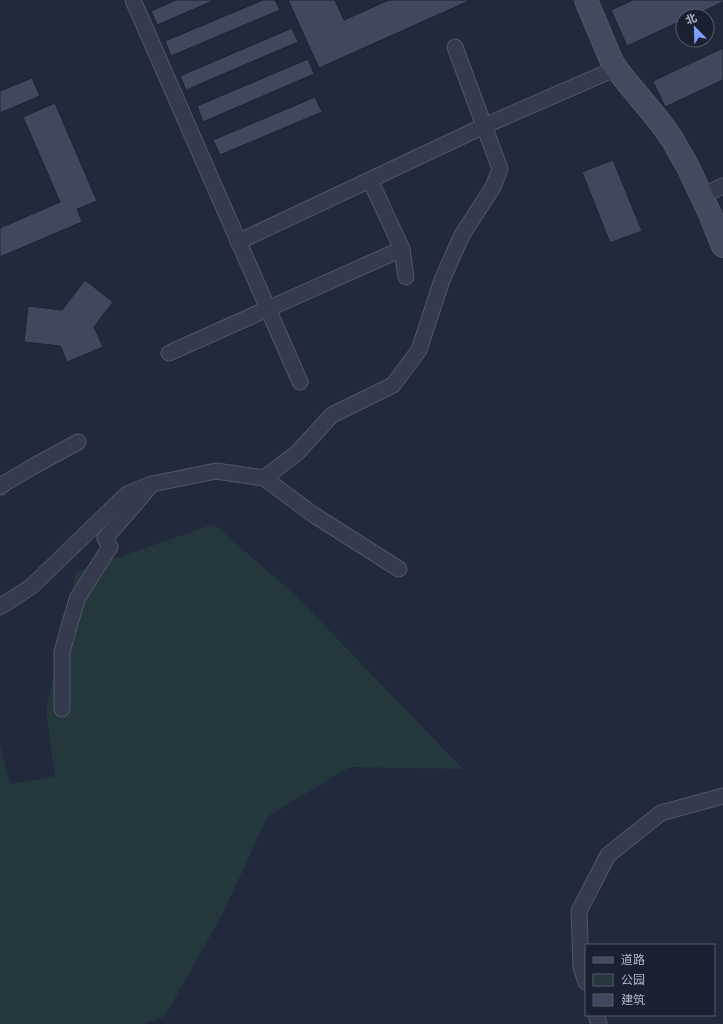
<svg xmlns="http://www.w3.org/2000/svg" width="723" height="1024" viewBox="0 0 723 1024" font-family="'Source Sans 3','Noto Sans SC',sans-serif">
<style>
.green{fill:#23373d}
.building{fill:#3f485f;stroke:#1c2333}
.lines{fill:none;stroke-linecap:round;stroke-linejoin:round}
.street-casing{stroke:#505667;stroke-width:17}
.secondary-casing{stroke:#505667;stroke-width:24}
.street{stroke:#353b4d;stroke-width:15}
.secondary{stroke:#424a60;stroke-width:22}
</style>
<rect width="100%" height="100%" fill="#21293c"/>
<path class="green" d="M214,524L296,596L463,769L350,767L268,816L222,915L165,1016L144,1024H0V745L10,784L55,776L46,710L76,572Z"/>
<g class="building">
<path d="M176,0H215L157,25L151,11Z"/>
<path d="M263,0H275L280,10L171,56L165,41Z"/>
<path d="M288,0H335L344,20L389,0H471L319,68Z"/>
<path d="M633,0H723V2L693,16H683V20L627,46L611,10Z"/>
<path d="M292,28L298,42L186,90L180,76Z"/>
<path d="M723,48V80L665,107L653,81Z"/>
<path d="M308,59L314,74L203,122L197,106Z"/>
<path d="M32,78L40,96L0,113V91Z"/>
<path d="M315,97L322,112L220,155L213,140Z"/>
<path d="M55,103L97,201L77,209L82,222L0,257V228L60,202L23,117Z"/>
<path d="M613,160L642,231L610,243L582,172Z"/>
<path d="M85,280L113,302L94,327L103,347L67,362L60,346L24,342L28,306L62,310Z"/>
</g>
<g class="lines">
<g class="street-casing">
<g id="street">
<path d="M133,0L300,382"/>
<path d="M370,180L402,249L406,277"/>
<path d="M701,196L723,186"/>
<path d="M238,242L484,126L617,68"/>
<path d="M169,353L402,249"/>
<path d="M264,478L297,453L332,415L393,385L419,350L442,280L462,235L493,187L500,169L455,47"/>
<path d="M0,487L5,483L34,466L78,442"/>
<path d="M0,607L32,586L127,494L149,485"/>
<path d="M62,709V652L70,623L78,597L110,547L105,538L130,510L152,484L216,471L264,478L314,515L399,569"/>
<path d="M586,982L581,967L579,911L608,855L661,813L723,796"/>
<path d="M596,1015L599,1024"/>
</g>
</g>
<g class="secondary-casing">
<path id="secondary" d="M586,0L612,62L622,76L660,122L672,139L688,167L710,214L723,246"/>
</g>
<use href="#street" class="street"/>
<use href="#secondary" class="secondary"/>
</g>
<rect x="585" y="944" width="130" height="72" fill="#1a2131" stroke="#565d6d"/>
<rect x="593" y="957" width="20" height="6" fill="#424a60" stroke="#565d6d"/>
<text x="621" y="964" font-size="12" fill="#b0b6c8">道路</text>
<rect x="593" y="974" width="20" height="12" fill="#23373d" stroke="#565d6d"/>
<text x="621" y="984" font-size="12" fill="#b0b6c8">公园</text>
<rect x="593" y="994" width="20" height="12" fill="#3f485f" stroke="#565d6d"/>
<text x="621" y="1004" font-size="12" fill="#b0b6c8">建筑</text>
<g transform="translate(695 28) rotate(337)"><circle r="19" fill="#1a2131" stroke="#565d6d"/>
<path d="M0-3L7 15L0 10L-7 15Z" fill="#7f9ffe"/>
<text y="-6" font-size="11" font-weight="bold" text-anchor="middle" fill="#b0b6c8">北</text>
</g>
</svg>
